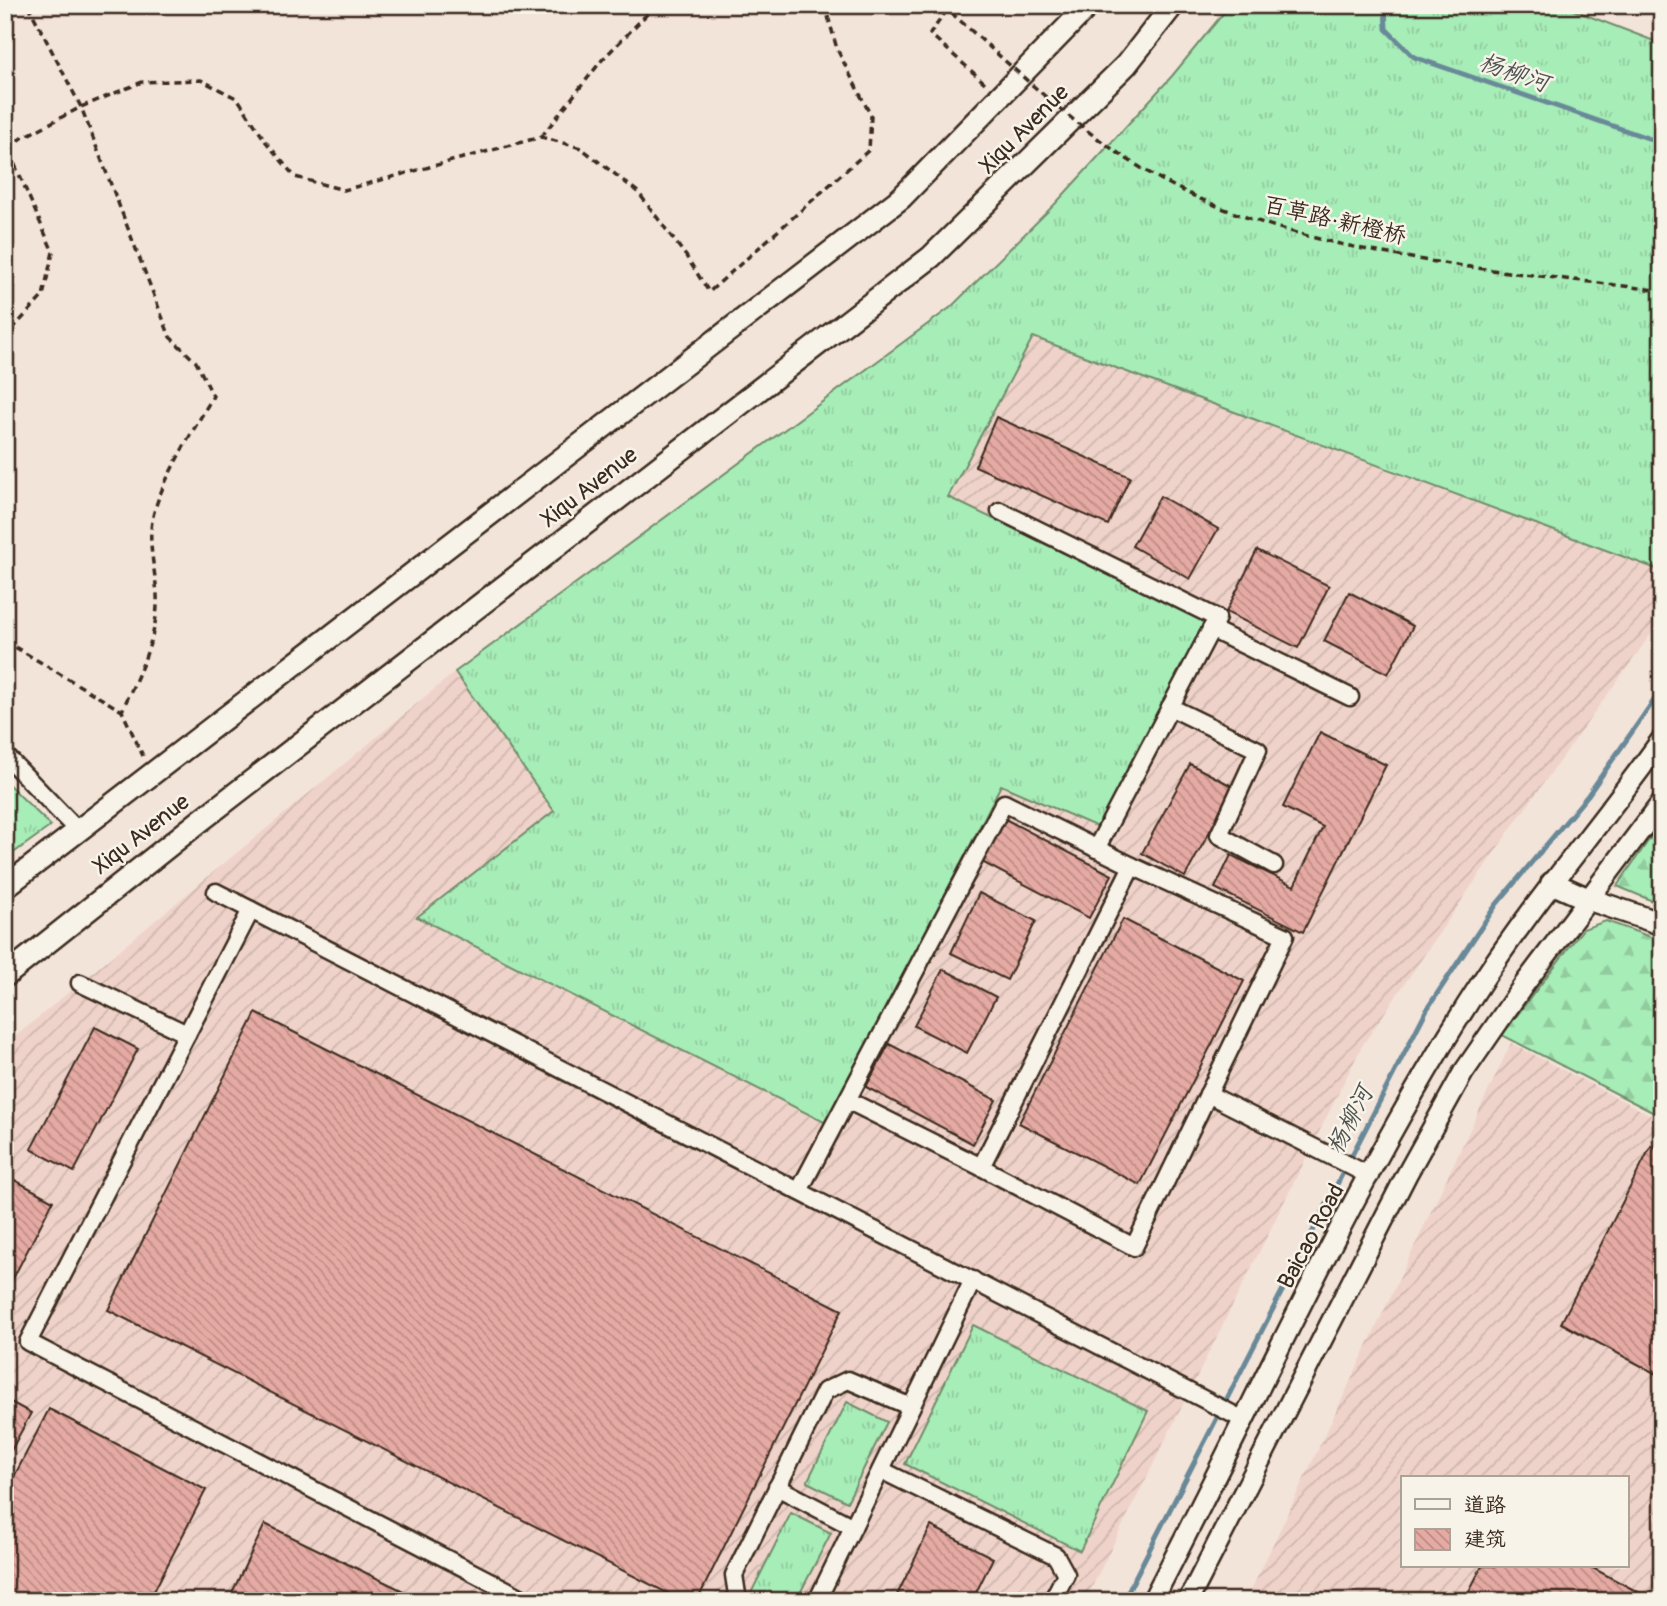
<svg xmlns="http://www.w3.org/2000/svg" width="1667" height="1606" viewBox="0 0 1667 1606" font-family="Pangolin,'LXGW WenKai TC',sans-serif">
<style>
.industrial{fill:url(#industrial-furrows);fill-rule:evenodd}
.grass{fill:url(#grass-tufts);stroke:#718c6b;stroke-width:2}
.forest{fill:url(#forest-firs);stroke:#718c6b;stroke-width:2}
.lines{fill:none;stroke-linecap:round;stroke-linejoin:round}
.stream{stroke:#698998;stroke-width:5}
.building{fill:url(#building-back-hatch);stroke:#3b2a1e;stroke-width:2}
.minor-casing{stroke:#3b2a1e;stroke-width:21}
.tertiary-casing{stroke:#3b2a1e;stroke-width:24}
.secondary-casing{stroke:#3b2a1e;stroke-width:26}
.path{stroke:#3b2a1e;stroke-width:3.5;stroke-dasharray:7 5;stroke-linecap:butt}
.minor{stroke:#f7f3e8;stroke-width:16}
.tertiary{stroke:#f7f3e8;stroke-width:19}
.secondary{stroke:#f7f3e8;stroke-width:21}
.path-bridge{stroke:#3b2a1e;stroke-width:3.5;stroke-dasharray:7 5;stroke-linecap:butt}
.labels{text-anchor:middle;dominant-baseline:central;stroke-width:5;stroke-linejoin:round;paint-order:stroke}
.street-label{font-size:23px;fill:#3b2a1e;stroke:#f7f3e8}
.water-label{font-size:24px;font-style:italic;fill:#4e5251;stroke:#f7f3e8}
</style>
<defs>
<pattern id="industrial-furrows" width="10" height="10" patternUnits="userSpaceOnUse" patternTransform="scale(1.75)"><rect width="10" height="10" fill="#efd3ca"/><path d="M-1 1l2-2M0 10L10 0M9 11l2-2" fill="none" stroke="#ceb5ad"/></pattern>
<pattern id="grass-tufts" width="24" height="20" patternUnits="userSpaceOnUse" patternTransform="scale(1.75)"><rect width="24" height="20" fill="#a7edb8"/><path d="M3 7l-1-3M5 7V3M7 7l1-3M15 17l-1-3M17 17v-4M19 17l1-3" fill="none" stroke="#91cb9e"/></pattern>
<pattern id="forest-firs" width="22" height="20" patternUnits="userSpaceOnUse" patternTransform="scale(1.75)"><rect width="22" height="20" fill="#a7edb8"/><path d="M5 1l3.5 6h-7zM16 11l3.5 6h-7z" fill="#91cb9e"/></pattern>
<pattern id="building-back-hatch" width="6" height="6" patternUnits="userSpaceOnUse" patternTransform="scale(1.75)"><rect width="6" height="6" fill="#e5aaa3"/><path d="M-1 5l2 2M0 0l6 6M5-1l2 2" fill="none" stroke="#bb8b84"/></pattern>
</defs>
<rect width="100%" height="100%" fill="#f3e4da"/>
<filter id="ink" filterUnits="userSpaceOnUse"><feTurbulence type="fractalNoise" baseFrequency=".0143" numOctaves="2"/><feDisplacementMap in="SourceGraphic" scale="14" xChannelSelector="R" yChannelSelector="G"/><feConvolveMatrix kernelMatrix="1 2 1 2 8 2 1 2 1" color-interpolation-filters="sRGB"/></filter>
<g filter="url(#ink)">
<g class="industrial">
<path d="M951,307L1662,571V619L1512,827L1362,1046L1085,1601H5V1045L455,672Z"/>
<path d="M1511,1043L1662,1121V1601H1246ZM1403,1478H1627V1566H1403Z"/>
</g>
<g class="grass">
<path d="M1230,5H1560L1662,44V571L1033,337L948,497L1207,622L1102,829L1001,785L828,1124L417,917L554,811L455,672L951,307L1055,204L1172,76Z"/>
<path d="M5,781L51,826L5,859Z"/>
<path d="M973,1325L1148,1411L1080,1551L905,1464Z"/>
<path d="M847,1402L887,1422L847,1502L807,1482Z"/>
<path d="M791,1513L831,1533L796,1601H766L751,1593Z"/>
</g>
<g class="forest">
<path d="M1662,821V905L1617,886Z"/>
<path d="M1606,921L1662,941V1117L1502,1035L1583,929Z"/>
</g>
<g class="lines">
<g class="stream">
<path d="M1385,5L1386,29L1414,57L1662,143"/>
<path d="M1123,1601L1427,1009L1496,905L1588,795L1662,689"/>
</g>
</g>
<g class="building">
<path d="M996,417L1130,477L1108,525L975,466Z"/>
<path d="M1160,496L1218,529L1190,579L1132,546Z"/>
<path d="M1257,550L1329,586L1298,648L1226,612Z"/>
<path d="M1349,592L1413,626L1388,674L1324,641Z"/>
<path d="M1320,732L1386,765L1303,932L1215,888L1231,855L1294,886L1323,827L1283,807Z"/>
<path d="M1190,764L1234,787L1185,877L1142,853Z"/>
<path d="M1005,819L1112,875L1089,918L982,862Z"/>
<path d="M979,893L1036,921L1007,980L951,953Z"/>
<path d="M1123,919L1244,981L1140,1185L1019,1123Z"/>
<path d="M943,969L996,997L967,1053L914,1026Z"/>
<path d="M256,1013L842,1310L697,1601H683L108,1310Z"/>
<path d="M95,1027L138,1049L74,1172L31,1149Z"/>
<path d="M889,1044L996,1100L973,1144L866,1087Z"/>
<path d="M1651,1146L1662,1152V1377L1561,1323Z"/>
<path d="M11,1178L53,1201L5,1294V1189Z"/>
<path d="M5,1399L31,1413L5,1462Z"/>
<path d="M49,1409L206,1490L149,1601H5V1494Z"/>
<path d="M265,1524L424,1601H228Z"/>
<path d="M931,1526L993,1558L972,1601H894Z"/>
<path d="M1482,1566H1589L1655,1601H1464Z"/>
</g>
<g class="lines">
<g class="minor-casing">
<g id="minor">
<path d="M1000,511L1217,618L1096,849"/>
<path d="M1211,629L1350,697"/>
<path d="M1170,707L1258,750L1219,835L1274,865"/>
<path d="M5,755L78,831"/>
<path d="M216,892L1244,1420"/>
<path d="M251,910L28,1342L528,1601"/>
<path d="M80,983L187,1034"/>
<path d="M1208,1094L1370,1176"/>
<path d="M981,1167L1134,1247L1285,936L1132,866"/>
<path d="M799,1191L1004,803L1132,866L981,1167L847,1100"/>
<path d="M881,1470L1056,1556L1066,1574L1052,1601"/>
<path d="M777,1487L853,1527"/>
<path d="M738,1601L734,1575L825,1391L848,1380L911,1407"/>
<path d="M817,1601L973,1280"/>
</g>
</g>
<g class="tertiary-casing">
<g id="tertiary">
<path d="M1152,1601C1260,1395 1356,1174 1483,980C1538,896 1604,821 1662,739"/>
<path d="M1188,1601L1407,1174L1463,1073L1523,986L1662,802"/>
</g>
</g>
<g class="secondary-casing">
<g id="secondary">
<path d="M1552,883L1588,899L1662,924"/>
<path d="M5,887L901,198L1089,5"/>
<path d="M5,976L200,821L931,257L1126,65L1173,5"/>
</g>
</g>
<g class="path">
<path d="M28,5L81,107L170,337L196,362L213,396C194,430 162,479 153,516C147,543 155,567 157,595C159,636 138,674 122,711L143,756"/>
<path d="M947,10L930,34L986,84"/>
<path d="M541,137L602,60L656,5"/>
<path d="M5,142L53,252L43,296L5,337"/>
<path d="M7,146L81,107L142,82L201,80L238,99L266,142L295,177L344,190L541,137L581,148L638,192L686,256L709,292L869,150L871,116L837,49L825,5"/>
<path d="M5,641L122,711"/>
</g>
<use href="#minor" class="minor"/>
<use href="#tertiary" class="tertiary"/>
<use href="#secondary" class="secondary"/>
<path class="path-bridge" d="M942,5C1004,58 1061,116 1130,161C1281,259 1488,267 1662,291"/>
</g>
</g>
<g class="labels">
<g class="street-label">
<text transform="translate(1024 129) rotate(-45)">Xiqu Avenue</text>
<text transform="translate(1335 220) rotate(13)">百草路·新橙桥</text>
<text transform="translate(589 487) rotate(-38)">Xiqu Avenue</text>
<text transform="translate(141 834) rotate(-38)">Xiqu Avenue</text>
<text transform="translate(1311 1236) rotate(-62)">Baicao Road</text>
</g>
<g class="water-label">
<text transform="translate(1514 73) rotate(19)">杨柳河</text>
<text transform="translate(1350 1120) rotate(-63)">杨柳河</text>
</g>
</g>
<rect width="1667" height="1606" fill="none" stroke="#f7f3e8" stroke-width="28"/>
<rect x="14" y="14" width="1639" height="1578" fill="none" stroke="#3b2a1e" stroke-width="2.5" filter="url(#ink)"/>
<rect x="1401" y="1476" width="228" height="91" fill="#f7f3e8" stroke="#aca397" stroke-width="2"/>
<rect x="1415" y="1499" width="35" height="10" fill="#f7f3e8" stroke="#aca397" stroke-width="2"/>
<text x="1464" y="1512" font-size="21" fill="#3b2a1e">道路</text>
<rect x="1415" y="1529" width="35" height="21" fill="url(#building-back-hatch)" stroke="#aca397" stroke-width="2"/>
<text x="1464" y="1546" font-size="21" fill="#3b2a1e">建筑</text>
</svg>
